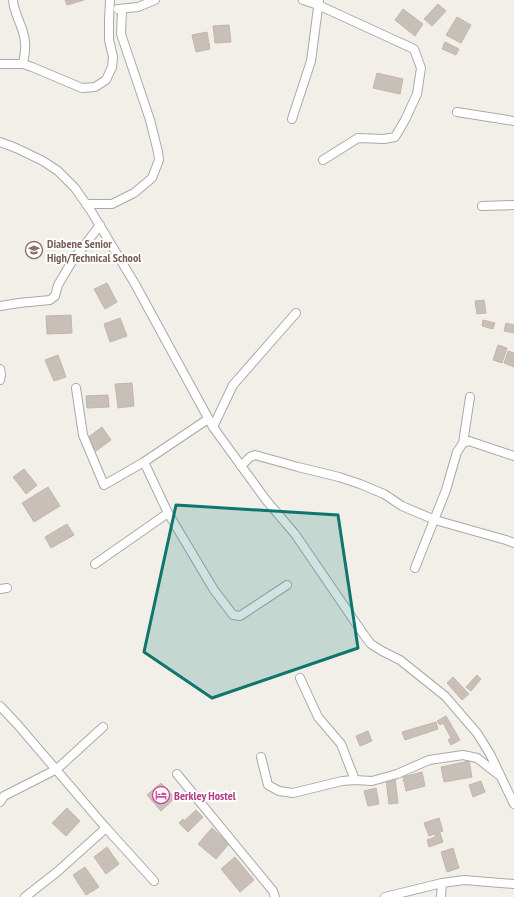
<svg xmlns="http://www.w3.org/2000/svg" width="514" height="897" viewBox="0 0 514 897" font-family="'PT Sans Narrow',sans-serif">
<style>
.building{fill:#c7bfb8;stroke:#c4b6ab}
.lines{fill:none;stroke-linecap:round;stroke-linejoin:round}
.street-casing{stroke:#a9a9a9;stroke-width:10}
.street{stroke:#fff;stroke-width:8}
.marked{fill:#0f766e;fill-opacity:0.2;stroke:#0f766e;stroke-width:3;stroke-linejoin:round}
.labels{text-anchor:middle;dominant-baseline:central;stroke-width:4;stroke-linejoin:round;paint-order:stroke}
.education-label{font-size:12px;font-weight:bold;fill:#785e54;stroke:#fff;text-anchor:start}
.hotel-label{font-size:12px;font-weight:bold;fill:#b23c85;stroke:#fff;text-anchor:start}
</style>
<rect width="100%" height="100%" fill="#f2efe9"/>
<g class="building">
<path d="M65,0H84L67,5Z"/>
<path d="M438,4L446,11L432,26L424,19Z"/>
<path d="M403,9L423,24L415,36L395,20Z"/>
<path d="M457,17L471,25L461,43L446,35Z"/>
<path d="M229,25L231,42L215,43L213,26Z"/>
<path d="M207,32L210,49L196,52L192,35Z"/>
<path d="M445,42L459,49L456,55L442,49Z"/>
<path d="M377,73L403,79L400,94L373,88Z"/>
<path d="M107,283L117,302L105,309L94,289Z"/>
<path d="M484,300L486,313L477,314L475,301Z"/>
<path d="M71,315L72,333L47,334L46,316Z"/>
<path d="M120,318L127,336L110,342L104,324Z"/>
<path d="M483,320L495,323L493,329L482,326Z"/>
<path d="M506,323L514,325V333L504,331Z"/>
<path d="M498,345L507,348L502,363L493,360Z"/>
<path d="M508,351L514,353V367L504,363Z"/>
<path d="M58,355L66,377L54,381L45,360Z"/>
<path d="M132,383L134,406L118,408L115,384Z"/>
<path d="M108,395L109,407L87,408L86,396Z"/>
<path d="M102,427L111,440L96,451L87,438Z"/>
<path d="M24,469L37,485L26,494L13,477Z"/>
<path d="M48,487L60,506L34,522L22,503Z"/>
<path d="M67,524L74,535L51,548L45,537Z"/>
<path d="M477,675L481,679L471,691L466,687Z"/>
<path d="M453,677L469,694L462,700L447,683Z"/>
<path d="M446,716L460,740L451,745L448,740L451,738L443,723L440,725L437,721Z"/>
<path d="M436,722L438,729L405,740L402,732Z"/>
<path d="M368,731L372,741L360,746L356,736Z"/>
<path d="M469,761L472,777L444,782L441,767Z"/>
<path d="M422,772L425,786L406,791L403,777Z"/>
<path d="M395,778L398,803L389,804L386,780Z"/>
<path d="M481,781L485,792L473,797L469,785Z"/>
<path d="M161,783L175,798L161,811L147,795Z"/>
<path d="M376,788L379,804L368,806L364,791Z"/>
<path d="M67,808L80,821L66,836L52,823Z"/>
<path d="M196,810L203,817L188,832L179,823L183,819L184,821Z"/>
<path d="M439,818L443,831L429,836L424,823Z"/>
<path d="M212,828L229,844L216,859L198,844Z"/>
<path d="M440,833L443,842L429,847L427,840L435,837V835Z"/>
<path d="M107,847L119,864L106,874L94,857Z"/>
<path d="M453,848L459,868L447,872L441,852Z"/>
<path d="M235,857L254,880L240,892L221,869Z"/>
<path d="M85,867L99,887L86,895L73,875Z"/>
</g>
<g class="lines">
<g class="street-casing">
<g id="street">
<path d="M13,0C14,15 24,27 25,42C26,49 24,58 23,64"/>
<path d="M303,0L318,5L414,49L421,68L417,94L405,120L395,137L384,139L358,138L323,160"/>
<path d="M118,9L138,7L155,0"/>
<path d="M0,64H23L32,67L82,88L95,87L106,80L112,67L113,57L109,40V21L110,0"/>
<path d="M457,112L514,121"/>
<path d="M292,119L311,61L319,0"/>
<path d="M0,142L16,148L43,161L58,171L75,188L91,211L135,284L213,427L266,500L295,534L364,635L371,644L382,651L400,660L445,696L477,733L490,754L514,804"/>
<path d="M86,204H112L134,193L152,178L159,160L158,152L150,120L121,34L122,9"/>
<path d="M482,206L514,205"/>
<path d="M0,306L19,303L50,300L55,296L58,285L71,263L100,225"/>
<path d="M0,369L1,375L0,380"/>
<path d="M76,388L83,435L104,485L144,462L208,419"/>
<path d="M213,427L233,385L296,313"/>
<path d="M463,443L470,397"/>
<path d="M144,462L168,513L214,590L233,615L240,616L287,585"/>
<path d="M241,466L250,457L255,455L298,467L339,477L360,484L384,494L402,506L435,520L506,540L514,543"/>
<path d="M95,564L168,513"/>
<path d="M415,568L446,490L457,452L463,443L469,441L514,456"/>
<path d="M0,589L7,588"/>
<path d="M300,678L318,717L341,744L355,780"/>
<path d="M0,706L17,724L106,828L154,881"/>
<path d="M261,757L268,785L279,791L293,793L342,781L355,780L372,781L397,774L429,760L463,755L477,758L499,775"/>
<path d="M177,774L273,891L275,897"/>
<path d="M0,802L4,796L57,769L103,727"/>
<path d="M25,897L57,872L106,828"/>
<path d="M385,897L442,883L464,880L514,884"/>
<path d="M441,897L442,883"/>
</g>
</g>
<use href="#street" class="street"/>
</g>
<path class="marked" d="M176,505L338,515L358,648L212,698L144,652Z"/>
<defs>
<g id="school-ring" transform="scale(0.9)"><circle r="9.5" fill="#fff" stroke="#8d6e63" stroke-width="1.5"/><path d="M0-5L7-2L0 1L-7-2ZM-4 1L0 2.5L4 1V4Q0 6-4 4Z" fill="#8d6e63"/></g>
<g id="hotel-ring" transform="scale(0.9)"><circle r="9.5" fill="#fff" stroke="#d1479c" stroke-width="1.5"/><path d="M-6-4.5h1.5V1H6V5H4.5V3h-9V5H-6ZM-4 0a1.8 1.8 0 1 1 3.6 0ZM.5 0V-2.5h3Q6-2.5 6 0Z" fill="#d1479c"/></g>
</defs>
<g fill-rule="evenodd">
<use href="#school-ring" x="34" y="250"/>
<use href="#hotel-ring" x="161" y="795"/>
</g>
<g class="labels">
<g class="education-label">
<text x="47" y="243">Diabene Senior<tspan x="47" dy="14">High/Technical School</tspan></text>
</g>
<g class="hotel-label">
<text x="174" y="795">Berkley Hostel</text>
</g>
</g>
</svg>
